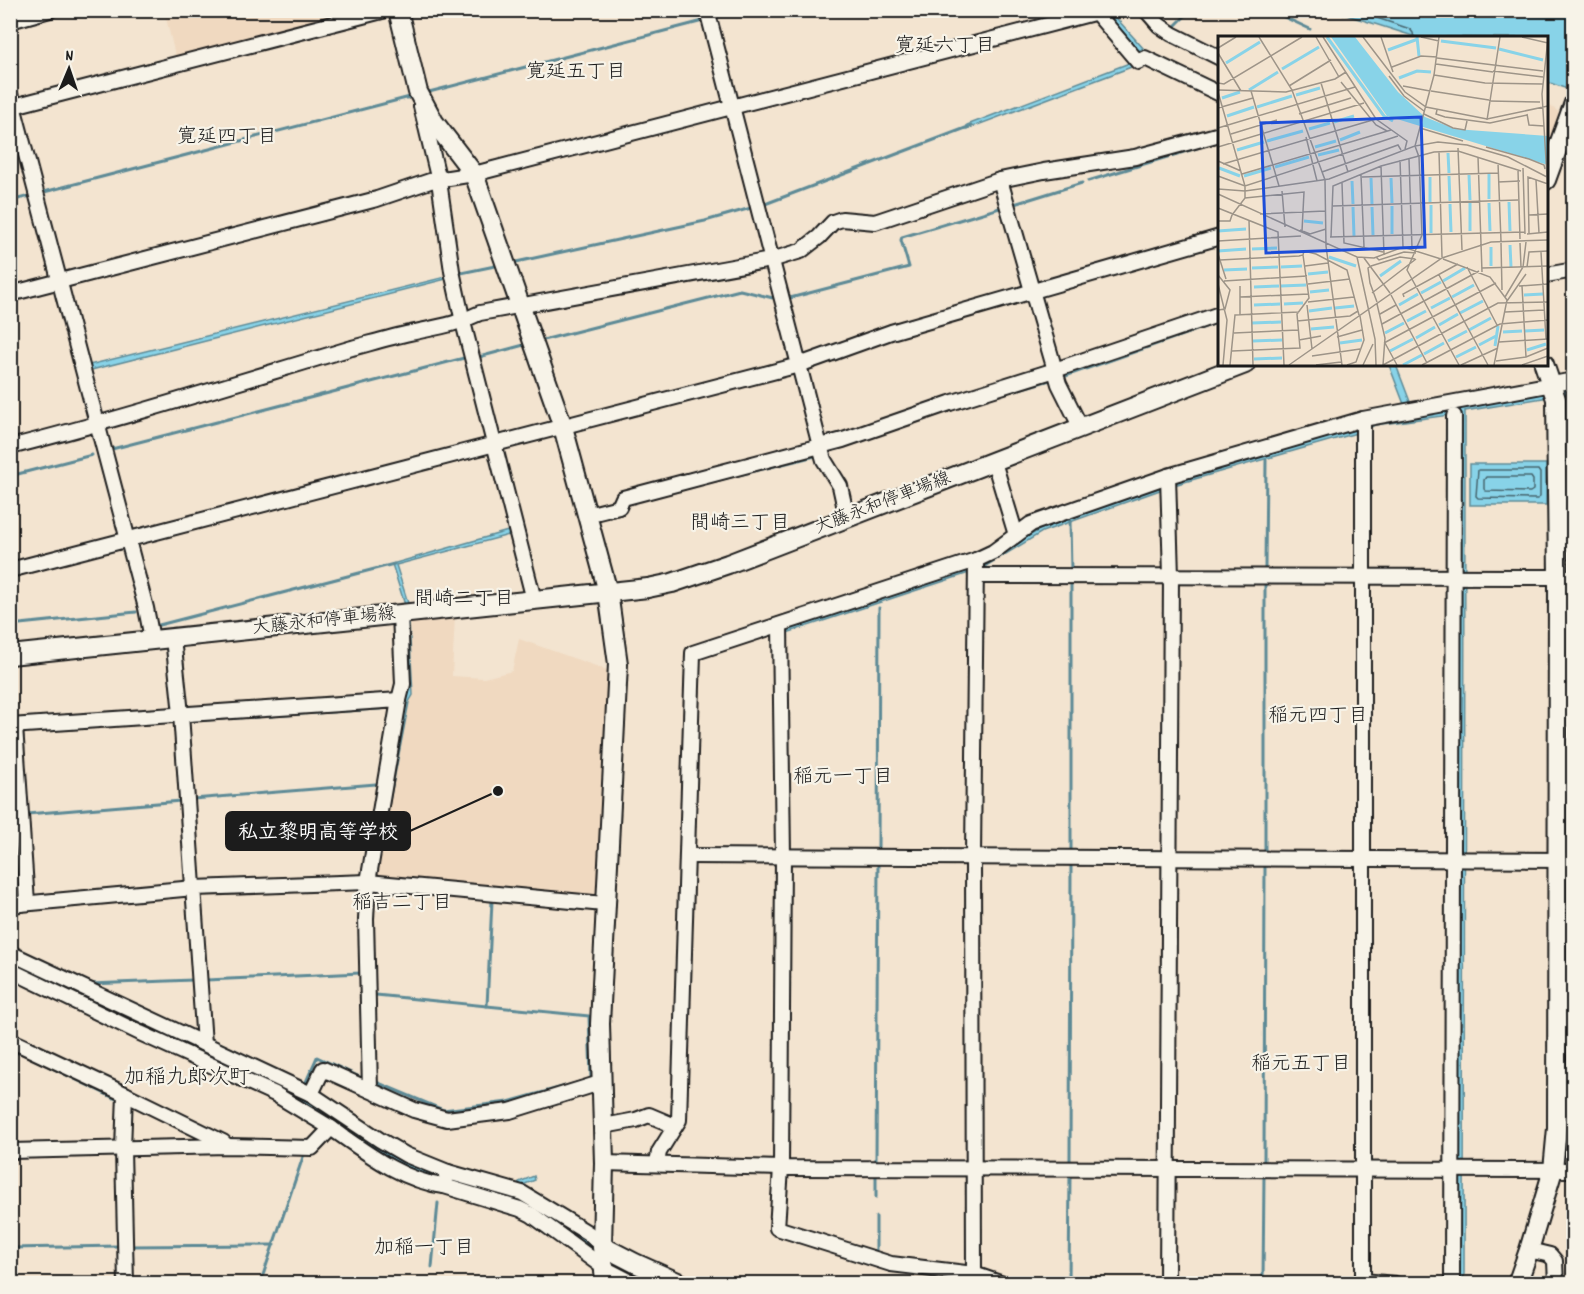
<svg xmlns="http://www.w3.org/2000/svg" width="1584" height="1294" viewBox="0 0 1584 1294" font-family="Dekko,'Klee One',sans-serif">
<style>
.built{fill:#f0d9c0}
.water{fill:#88d3e8;stroke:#5d8a96;stroke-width:1.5}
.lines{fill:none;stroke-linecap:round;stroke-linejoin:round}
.shore{stroke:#47656e;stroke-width:1.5}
.stream{stroke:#5d8a96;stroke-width:3}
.street-casing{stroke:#1c1c1c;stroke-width:18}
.secondary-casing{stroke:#1c1c1c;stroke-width:22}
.street{stroke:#f7f3e8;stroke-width:14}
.secondary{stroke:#f7f3e8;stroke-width:18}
.labels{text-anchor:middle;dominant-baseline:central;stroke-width:4.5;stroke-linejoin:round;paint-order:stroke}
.street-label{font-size:18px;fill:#1c1c1c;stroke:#f7f3e8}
.neighbourhood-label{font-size:20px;fill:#1c1c1c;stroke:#f7f3e8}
.quarter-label{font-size:21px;fill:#1c1c1c;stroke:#f7f3e8}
.inset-river{fill:none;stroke:#88d3e8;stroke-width:3}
.inset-road{fill:none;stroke:#9d9488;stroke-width:1.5}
.view{fill:#1d4ed8;fill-opacity:0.15;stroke:#1d4ed8;stroke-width:3}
.inset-edge{fill:none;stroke:#1c1c1c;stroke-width:3}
.leader{fill:none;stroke:#1c1c1c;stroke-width:2}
.callout-dot{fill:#1c1c1c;stroke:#f7f3e8;stroke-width:2}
.callout{fill:#1c1c1c;stroke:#1c1c1c;stroke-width:2}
.callout-label{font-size:20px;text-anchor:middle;font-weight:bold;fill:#fff}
</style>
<rect width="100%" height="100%" fill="#f3e4d0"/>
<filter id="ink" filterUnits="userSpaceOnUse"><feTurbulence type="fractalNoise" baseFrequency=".0167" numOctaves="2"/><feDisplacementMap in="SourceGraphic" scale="12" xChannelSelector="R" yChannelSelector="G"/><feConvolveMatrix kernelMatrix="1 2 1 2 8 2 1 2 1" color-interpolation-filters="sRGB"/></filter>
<g filter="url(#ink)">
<g class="built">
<path d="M164,10L365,11L176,59Z"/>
<path d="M1547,104L1562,114L1547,159Z"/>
<path d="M455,615L452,676L484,678L512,671L519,639L610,671L599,897L377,879L375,876L409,702L413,695L409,619Z"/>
</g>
<g class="water">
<path d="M1100,11H1110L1143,48L1136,53Z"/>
<path d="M1334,11H1573V91L1547,82L1546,38L1416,37Z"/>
<path d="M1132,62L1134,66L967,129V125Z"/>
<path d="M445,277L446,279L395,292V293L87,371L85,366Z"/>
<path d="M1219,318V323L1062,378L1060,374Z"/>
<path d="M1389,365H1396L1414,412L1458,408L1466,405L1543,393L1547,389L1573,388V393L1465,411L1464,1283H1457L1449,415L1375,425L1360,432L1174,485L1042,532L981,569L787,633L788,628L1011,546L1041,529L1177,480L1407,412Z"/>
<path d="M1051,376L1053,380L966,405L818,456L630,503L628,499Z"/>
<path d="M1573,399V541H1565V406H1567V400Z"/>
<rect x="1470" y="464" width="76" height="41"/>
<path d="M508,531L509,535L396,565L408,603L405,605L392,564Z"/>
<path d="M404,622H409L413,695L409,702L376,873L374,872L405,709Z"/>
<path d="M10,958L293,1091L416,1166L442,1177L513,1196L519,1182L534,1176L535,1180L520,1186L540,1209L586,1241L595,1251L662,1283H647L622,1273L613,1265L577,1244L532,1211L409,1171L366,1146L11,966Z"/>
</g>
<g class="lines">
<g class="shore">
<path d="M1353,10L1410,29L1413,33L1414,38"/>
<path d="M1574,405L1571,411V532L1574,535"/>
<path d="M1478,470H1538L1540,473V497L1537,499L1478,498L1476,496Z"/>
<path d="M1486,477H1531L1533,480V490L1530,492L1486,491L1484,489V480Z"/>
</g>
<g class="stream">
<path d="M1269,10L1310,29"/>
<path d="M716,17L742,10"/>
<path d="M1173,28L1191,10"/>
<path d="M429,92L703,21"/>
<path d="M1088,181L1220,141"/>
<path d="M44,192L410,97"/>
<path d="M10,201L30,196"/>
<path d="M765,204L971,126"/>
<path d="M1011,205L1082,183"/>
<path d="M516,262L705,221L751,208"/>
<path d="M461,273L495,266"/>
<path d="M790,298L909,267L901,240L902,237L1003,207"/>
<path d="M543,340L740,290L773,298"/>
<path d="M479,357L524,345"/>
<path d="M108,450L464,358"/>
<path d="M10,476L92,455"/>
<path d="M1070,520L1071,571"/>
<path d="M1265,568L1266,460"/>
<path d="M1071,581V851"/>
<path d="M10,625L136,612"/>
<path d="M159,625L394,564"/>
<path d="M191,721L393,708"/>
<path d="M193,799L376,784"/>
<path d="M27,814L181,801"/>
<path d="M878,849L879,608"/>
<path d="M1265,851V584"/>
<path d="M206,980L361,973"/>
<path d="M90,984L193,980"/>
<path d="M487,1006L492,901"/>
<path d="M209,1038L305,1084L317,1057L362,1078"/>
<path d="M10,1053H21L118,1100V1103"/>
<path d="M376,1082L443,1110L508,1102L591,1079L589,1016L376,995"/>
<path d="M876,1160L878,864"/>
<path d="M1264,1161L1265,864"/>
<path d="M1070,1162L1071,863"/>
<path d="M876,1174V1197"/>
<path d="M129,1246L274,1245"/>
<path d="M10,1248L119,1246"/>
<path d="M876,1252V1217"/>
<path d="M432,1267L438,1203"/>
<path d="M260,1284L304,1154"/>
<path d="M1069,1284L1070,1174"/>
<path d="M1263,1284L1264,1174"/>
</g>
<g class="street-casing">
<g id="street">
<path d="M707,10L820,446L824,460L840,486L847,518"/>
<path d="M1094,10L1138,62L1145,58L1220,94"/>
<path d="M1146,10L1159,25L1172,34L1220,58"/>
<path d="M10,21L50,10"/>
<path d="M10,94L146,608L152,639"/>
<path d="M421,106L439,181L452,271L463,322L534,600"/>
<path d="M10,107L386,10"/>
<path d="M1000,180L1059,384L1081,428"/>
<path d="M1546,275L1574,270"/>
<path d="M10,294L377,199L430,181L474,174L1105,10"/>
<path d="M1363,419V1281"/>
<path d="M10,447C125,418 238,382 352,348C371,343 391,337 410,333C437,327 453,326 480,313L771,260L801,251L819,237L833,222L842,219L875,222L1000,180L1044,171L1135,157L1220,134"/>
<path d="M994,462L1016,535"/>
<path d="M587,515L619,507L623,498L843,440L950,403L1055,370L1220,314"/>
<path d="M10,570L799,365L891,332L1220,237"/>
<path d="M976,576L1574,577"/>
<path d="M780,625L783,856L781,1168L777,1228L891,1264L974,1274L1003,1284"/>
<path d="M173,638L181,714L204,1044"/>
<path d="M399,700L403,684L400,614"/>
<path d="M10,726L399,700L368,882L366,919L370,1090"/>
<path d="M15,726L27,903"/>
<path d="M687,856L1574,860"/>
<path d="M10,905L194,888L368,882L604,904"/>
<path d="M10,953L311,1094L380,1140L406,1155L448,1172L522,1193L588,1233L602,1246"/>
<path d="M10,970L140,1033L275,1094L331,1128"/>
<path d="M10,1040L125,1094L123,1149L126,1284"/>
<path d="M125,1094L223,1142L227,1146"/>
<path d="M311,1094L323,1069L414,1110L447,1119L510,1111L603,1082"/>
<path d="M604,1126L636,1120L649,1115L675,1126"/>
<path d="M10,1151L227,1146L312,1148L331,1128C364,1151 402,1181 444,1186L448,1172"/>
<path d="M604,1163L781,1168L1574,1170"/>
<path d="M657,1163L659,1152L679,1120L693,653L976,560L993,552L1031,524L1168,476L1363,419L1574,380"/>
<path d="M444,1186L520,1209L532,1215L603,1267"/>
<path d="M1529,1250L1550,1255L1555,1261L1556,1284"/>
<path d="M604,1268L635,1284"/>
<path d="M974,1274L973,856L976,560"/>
<path d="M1167,1284L1171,576L1168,476"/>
<path d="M1354,1284L1363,1281L1395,1284"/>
<path d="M1452,1284L1454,416"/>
</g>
</g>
<g class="secondary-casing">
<g id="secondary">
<path d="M398,10L418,92L434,122L474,174L563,427L608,592L618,664L600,1024L604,1163L602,1246L605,1284"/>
<path d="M1546,180L1574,103"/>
<path d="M10,655L648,588L672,583L728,564L1245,364"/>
<path d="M602,1246L635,1263L682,1284"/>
<path d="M1517,1284L1529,1250L1553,1170L1557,1128L1558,577L1556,399L1544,364"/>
</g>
</g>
<use href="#street" class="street"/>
<use href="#secondary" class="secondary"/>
</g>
</g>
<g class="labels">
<g class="street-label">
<text transform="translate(883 504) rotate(-21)">大藤永和停車場線</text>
<text transform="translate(324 622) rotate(-6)">大藤永和停車場線</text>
</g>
<g class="neighbourhood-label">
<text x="945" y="47">寛延六丁目</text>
<text x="576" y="73">寛延五丁目</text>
<text x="227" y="138">寛延四丁目</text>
<text x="740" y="524">間崎三丁目</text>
<text x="464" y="600">間崎二丁目</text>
<text x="1318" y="717">稲元四丁目</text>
<text x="843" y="778">稲元一丁目</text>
<text x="402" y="904">稲吉二丁目</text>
<text x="1301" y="1065">稲元五丁目</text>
<text x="424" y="1249">加稲一丁目</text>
</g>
<g class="quarter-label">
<text x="187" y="1079">加稲九郎次町</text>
</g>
</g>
<g transform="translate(1218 36)">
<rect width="330" height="330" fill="#f3e4d0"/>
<path d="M113,1H137L180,56L207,81L237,93L330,100V129L169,80Z" fill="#88d3e8"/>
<path class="inset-river" d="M109,1L166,80L175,85M199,1L201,20M223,5L278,12M281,13L325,24M170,14L200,3M8,27L42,6M64,33L101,11M181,42L199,35L213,36M31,54L60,36M78,59L102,52M4,62L22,56M39,71L74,60M9,80L36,71M116,86L136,80M91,93L112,87M122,104L142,96M49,105L85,95M97,111L118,105M19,114L46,106M230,117L231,137M100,119L121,114M57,131L91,121M1,132L22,140M271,138V163M251,139L252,164M26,140L53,132M231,140L232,165M212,141V166M153,142L154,168M173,142L174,167M134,145L135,168M291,166L292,195M252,167V195M271,167L272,195M232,168L233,196M213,169V197M174,170V198M135,171L136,200M154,171L155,199M86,185L105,187M0,195L28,193M292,209L293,231M273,211V230M34,213L59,212M0,215L28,213M111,221L138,230M63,231L84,230M34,232L60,231M6,234L29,233M90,238L110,236M162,240L183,225M225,245L247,232M63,250L88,249M36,251L61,250M92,256L111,254M203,257L223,246M306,259L325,258M234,261L256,249M66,268L85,267M36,269L62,268M181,269L200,258M117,272L136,270M213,272L232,262M91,275L114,272M242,277L265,265M189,285L208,275M34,287L63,286M221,289L240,278M93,293L116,291M251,294L273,282M307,295L326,294M285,296L304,295M167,297L186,287M198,302L217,291M35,305L64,304M230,305L249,295M122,307L144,304M261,309L278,300M277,310L280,290M309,314L328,308M172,315L195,303M206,318L226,307M238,321L258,311M36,323L64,322M185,329L204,319"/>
<path class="inset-road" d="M41,1L74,54L107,144L108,210L124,329M98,1L121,41M105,1L158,83L189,105L187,113M145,1L187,56L208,71L269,83L330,70M163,1L175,36M203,1L221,5M304,1L330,7M330,2L324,58L330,157M0,12L18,1M0,17L23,55M219,22L325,35M218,28L275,36M174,31L203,20L219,21M275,35L325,41M330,36V61M216,39L267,47L325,48M171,40L186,60L206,75M123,46L158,89L169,95M0,47L6,48L84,1M103,47L130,136M71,50L113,24M185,50L212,55M0,54L68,56L117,43L128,36M33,55L61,150M213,55L271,64M0,56L27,150V162L14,179M271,65L322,66M0,72L35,62M219,74L218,78L227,81L272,87L309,79M81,78L133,62M206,78L235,92L247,94L249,85M309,78L311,89L326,90M269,84L282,1M0,92L137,51M202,92L245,105M13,98L59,84M88,101L99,145M0,111L146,67M268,111L311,123L326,129L327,133M240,112L244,214M221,116L224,221M260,121L264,236M191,123L194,212M182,124L185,211M0,125L23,135M280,127L283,205M5,128L158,83M163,130L166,219M305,132L307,198M300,134L302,203M104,136L180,109L183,114M24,138L173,94M143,139L146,211M0,140L27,150L180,100M144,141L280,137M318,144L321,197M280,146L302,145M124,147L126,207L165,216M0,153L27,155L111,143L197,110L216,39L221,1M64,155L67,191M0,158L139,221L156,222L185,211L223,223M27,162L86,156L84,195M115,170L300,164M0,172L60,196L66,329M42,178L107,175M311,179L330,178M31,184L35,329M0,185H12L14,179M82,194L92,198L108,193M311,197L310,141L330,148M309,198L330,196M112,201L307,196M113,201L115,150L163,130L216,116L240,115L303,135M0,205L83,200M283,207L284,254M302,207L303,231M323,216L328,303M0,218L8,243M139,221L157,303L158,329M158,221L161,224L186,216L198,217M146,222L172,257M225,223L272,241L289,264L276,329M2,224L81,220L85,219L86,215L98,218L129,234L141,279M87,230L110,227M153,230L182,221L197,223M153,230L150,232L152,247L159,266M249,231L279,289M309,231L311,216L330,215M264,232L330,230M0,239L12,254L7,273L0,274M221,239L270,329M6,245L89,240M0,248L9,284L5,329M90,248L132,243M22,250V279M301,250L330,248M304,250L308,321M154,257L198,223M173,259L209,327M22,261L91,258M186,261L185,258L240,228M287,261L305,231L308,206M289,265L308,238M90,266L136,261M159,268L167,302L165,329M89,269L94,313M287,276L326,274M162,278L178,269M79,285L132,280L140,275M164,288L261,235M16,297L80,294M119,301L144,294M81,304L103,300M281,306L330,303M166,307L278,247M167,307L179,329M14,315L82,312L79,278L91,262L85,219M94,320L142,313M278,325L308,321L330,312M12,329L17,279L81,276M71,329L224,222L273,206L330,204M98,329L123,326M129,329L138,326L146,304L142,280M145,329L155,308M165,329L280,267L330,266M204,329L282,288L330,284M241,329L189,234L204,199L201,121L197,110L220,106L249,109L290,121L329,141M243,329L280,312M304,329L330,320"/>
<path class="view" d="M203,81L207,211L48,217L43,87Z"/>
<rect width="330" height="330" class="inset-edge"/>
</g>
<path class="leader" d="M498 791L410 831"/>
<circle class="callout-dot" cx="498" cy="791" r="6"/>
<rect class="callout" x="226" y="812" width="184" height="38" rx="6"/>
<g class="callout-label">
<text x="318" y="838">私立黎明高等学校</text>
</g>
<rect width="1584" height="1294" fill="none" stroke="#f7f3e8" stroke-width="36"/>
<rect x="18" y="18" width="1548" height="1258" fill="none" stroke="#1c1c1c" stroke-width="2" filter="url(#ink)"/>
<g transform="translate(69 69) rotate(2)" stroke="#f7f3e8" stroke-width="4.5" paint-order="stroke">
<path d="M0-4.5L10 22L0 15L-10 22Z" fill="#1c1c1c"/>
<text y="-9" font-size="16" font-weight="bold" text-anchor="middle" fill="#1c1c1c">N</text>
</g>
</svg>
